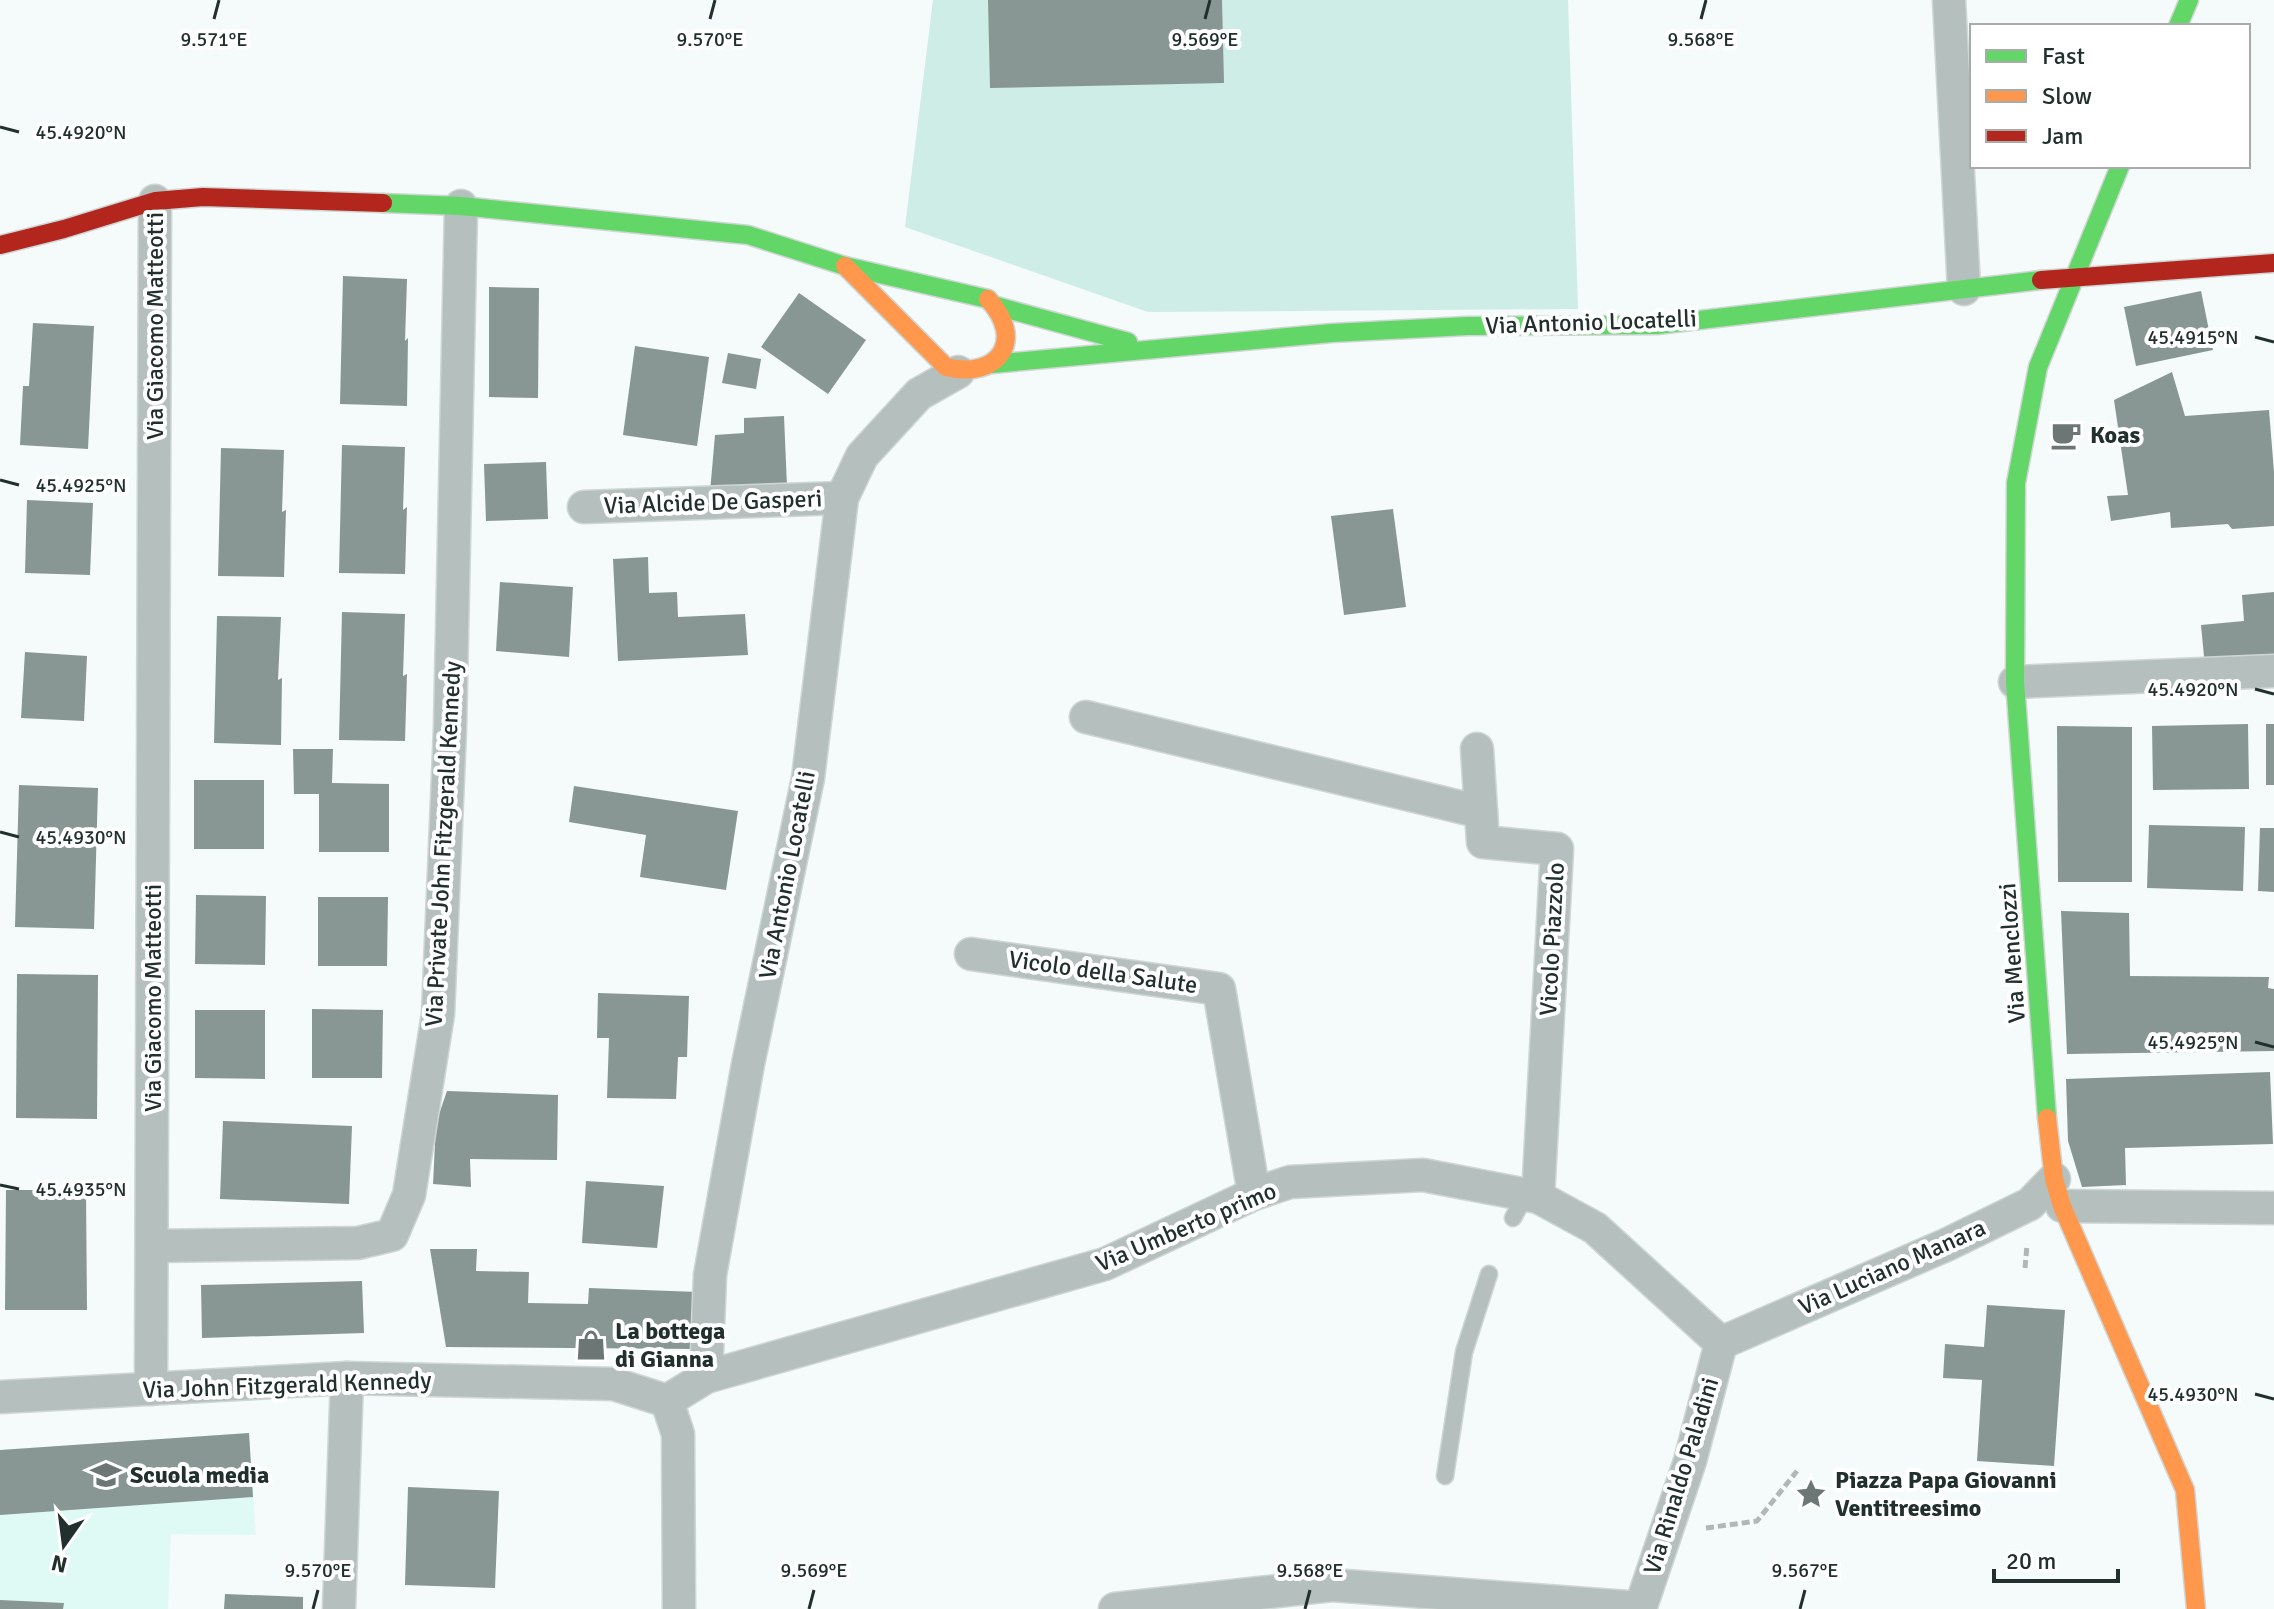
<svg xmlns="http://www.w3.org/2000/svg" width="2274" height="1609" viewBox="0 0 2274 1609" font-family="Signika,sans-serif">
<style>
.built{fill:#dffaf4}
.green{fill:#ceede6}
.building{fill:#889794}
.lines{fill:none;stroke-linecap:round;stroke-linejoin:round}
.lane-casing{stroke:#cfd6d4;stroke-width:19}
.street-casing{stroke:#cfd6d4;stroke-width:35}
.fast-casing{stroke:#cfd6d4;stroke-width:21}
.slow-casing{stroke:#cfd6d4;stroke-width:21}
.jam-casing{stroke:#cfd6d4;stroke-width:21}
.path{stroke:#b0b8b6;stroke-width:5;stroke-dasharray:8 4;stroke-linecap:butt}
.lane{stroke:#b5c0be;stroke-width:16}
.street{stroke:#b5c0be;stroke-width:32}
.fast{stroke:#63d668;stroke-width:18}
.slow{stroke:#ff974d;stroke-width:18}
.jam{stroke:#b3261e;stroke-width:18}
.ticks{fill:none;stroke:#22302d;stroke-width:3}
.labels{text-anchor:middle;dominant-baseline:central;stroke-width:8;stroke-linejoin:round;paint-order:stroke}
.street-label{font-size:24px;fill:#22302d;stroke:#fff}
.poi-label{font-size:24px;font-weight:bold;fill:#22302d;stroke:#fff;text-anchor:start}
.ticks-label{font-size:20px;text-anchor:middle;fill:#22302d;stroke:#fff;stroke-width:8;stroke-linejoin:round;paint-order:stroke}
</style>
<rect width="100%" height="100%" fill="#f4fbfa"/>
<path class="built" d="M249,1433L256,1535L171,1534L168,1609H0V1450Z"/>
<path class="green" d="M933,0H1568L1578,309L1148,312L905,227Z"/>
<g class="building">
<path d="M988,0H1222L1224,83L990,88Z"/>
<path d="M343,276L407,279L405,341L408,338L407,406L340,404Z"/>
<path d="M489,287L539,288L538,398L489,397Z"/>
<path d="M2201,291L2213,350L2136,366L2124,307Z"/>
<path d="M799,293L866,340L828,394L761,347Z"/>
<path d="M33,323L94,326L88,449L20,445L23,386H29Z"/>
<path d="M635,346L709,357L697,446L623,435Z"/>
<path d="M728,353L761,359L756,389L722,383Z"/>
<path d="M2172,372L2185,416L2269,410L2274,472V526L2232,529L2228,524L2171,528L2170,512L2111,521L2107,496L2128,495L2114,400Z"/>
<path d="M784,416L787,487L710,492L715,435L744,433V418Z"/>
<path d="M342,445L405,447L403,510L407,507L405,574L339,573Z"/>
<path d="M221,448L284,450L282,512L286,510L284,577L218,576Z"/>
<path d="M546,462L548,519L486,521L484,464Z"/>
<path d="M27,500L93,503L90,575L25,573Z"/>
<path d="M1393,509L1406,607L1344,615L1331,516Z"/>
<path d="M648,557L649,593L677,592L678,617L745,614L748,655L618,661L613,559Z"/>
<path d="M500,582L573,587L569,657L496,651Z"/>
<path d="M2274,592V660L2205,667L2201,625L2244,621L2242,595Z"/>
<path d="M342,612L405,614L403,676L407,674L405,741L339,740Z"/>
<path d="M217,616L281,617L278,680L282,678L281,745L214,743Z"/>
<path d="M25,652L87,656L84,721L21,718Z"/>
<path d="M2248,724L2249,789L2153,790L2152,726Z"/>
<rect x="2266" y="724" width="8" height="61"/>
<path d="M2057,726L2132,727V882H2058Z"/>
<path d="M293,749H333L332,783L389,784V852H319V794H294Z"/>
<rect x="194" y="780" width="70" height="69"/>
<path d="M19,785L98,788L94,929L15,927Z"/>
<path d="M574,786L738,811L726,890L640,877L646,835L569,822Z"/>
<path d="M2149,825L2245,827L2243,891L2147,888Z"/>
<path d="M2260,828H2274V892L2258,891Z"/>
<path d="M196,895L266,896L265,965L195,964Z"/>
<path d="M318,897H388L387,966H318Z"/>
<path d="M2061,911L2129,913L2130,976L2269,977L2268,988L2274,989V1051L2067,1054Z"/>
<path d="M17,974L98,975L97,1119L16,1118Z"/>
<path d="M598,993L689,996L687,1057H678L676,1099L607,1098L609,1038H597Z"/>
<path d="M312,1009L383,1010L382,1078H312Z"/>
<path d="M195,1010H265V1079L195,1078Z"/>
<path d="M2270,1072L2273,1144L2125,1148L2126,1185L2082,1187L2068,1141L2066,1079Z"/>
<path d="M447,1091L558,1095L557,1160L470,1159L471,1187L433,1184L436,1123Z"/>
<path d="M223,1121L352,1126L349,1204L220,1199Z"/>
<path d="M586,1181L664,1186L657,1248L582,1243Z"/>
<path d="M6,1190H86L87,1310H5Z"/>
<path d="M430,1249H477L476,1271L529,1272L528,1303L588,1304L589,1288L698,1292L693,1349L446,1347Z"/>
<path d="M362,1281L364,1333L202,1338L201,1285Z"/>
<path d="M1987,1305L2065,1310L2054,1466L1977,1461L1982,1380L1943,1378L1945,1344L1984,1347Z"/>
<path d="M249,1433L253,1497L0,1515V1450Z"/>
<path d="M408,1487L499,1491L495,1588L405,1585Z"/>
<path d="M225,1594L303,1597V1609H224Z"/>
<path d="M0,1600L64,1603L63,1609H0Z"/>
</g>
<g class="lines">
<g class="lane-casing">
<g id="lane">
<path d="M1513,1218L1526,1194"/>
<path d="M1445,1476L1464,1352L1489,1274"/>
</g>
</g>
<g class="street-casing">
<g id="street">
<path d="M1949,0L1964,289"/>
<path d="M584,507L842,498"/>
<path d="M2015,682L2274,671"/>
<path d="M1086,717L1481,812"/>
<path d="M1477,749L1483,842L1557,849L1538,1197"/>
<path d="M971,954L1219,989L1254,1194"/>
<path d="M2062,1206L2274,1208"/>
<path d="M152,1246L358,1243L392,1235L409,1195L438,1014L450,729L461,206"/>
<path d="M1721,1343L1946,1245L2030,1204L2054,1179"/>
<path d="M706,1377L1105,1264L1254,1194L1290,1182L1423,1175L1538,1197L1595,1228L1721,1343"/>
<path d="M151,1389L155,201"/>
<path d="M0,1397L347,1378L614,1384L667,1401"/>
<path d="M667,1401L706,1377L710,1275L748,1064L808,778L842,498L862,456L919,394L958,372"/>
<path d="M667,1401L678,1434L679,1609"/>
<path d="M339,1609L347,1378"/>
<path d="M1115,1609L1332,1585L1641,1608"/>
<path d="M1640,1609L1690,1461L1721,1343"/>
</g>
</g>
<g class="fast-casing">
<g id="fast">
<path d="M2178,26L2189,0"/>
<path d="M383,203L461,206L748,235L845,266L988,299"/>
<path d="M996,306L1128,342"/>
<path d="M992,364L1332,333L1467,326L1657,325L2041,280"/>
<path d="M2047,1118L2015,682L2016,483L2038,367L2120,166"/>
</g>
</g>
<g class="slow-casing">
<g id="slow">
<path d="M845,266L946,367C999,380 1026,340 988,299"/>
<path d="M2047,1118L2054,1179L2062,1206L2185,1490L2196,1609"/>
</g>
</g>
<g class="jam-casing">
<g id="jam">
<path d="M0,245L64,229L155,201L203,197L383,203"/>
<path d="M2041,280L2274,263"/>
</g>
</g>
<g class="path">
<path d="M2025,1268L2027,1245"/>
<path d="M1706,1528L1757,1521L1797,1471"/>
</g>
<use href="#lane" class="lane"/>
<use href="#street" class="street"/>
<use href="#fast" class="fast"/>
<use href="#slow" class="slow"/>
<use href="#jam" class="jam"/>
</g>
<path class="ticks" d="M214,19L219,0M710,19L715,0M1205,19L1210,0M1701,19L1706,0M0,127L19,132M2255,337L2274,342M0,480L19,485M2255,689L2274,694M0,832L19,837M2255,1042L2274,1047M0,1185L19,1189M2255,1394L2274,1399M313,1609L318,1590M809,1609L814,1590M1305,1609L1310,1590M1800,1609L1805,1590"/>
<defs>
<g id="cafe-bare" transform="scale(2.4)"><path d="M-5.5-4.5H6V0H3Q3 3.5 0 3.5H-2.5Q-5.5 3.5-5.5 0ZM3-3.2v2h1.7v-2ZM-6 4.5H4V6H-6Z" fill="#6c7775" stroke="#fff" stroke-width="2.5" paint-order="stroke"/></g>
<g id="shop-bare" transform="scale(2.4)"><path d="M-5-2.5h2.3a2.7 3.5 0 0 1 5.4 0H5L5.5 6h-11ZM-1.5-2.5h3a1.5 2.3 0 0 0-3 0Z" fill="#6c7775" stroke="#fff" stroke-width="2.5" paint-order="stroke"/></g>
<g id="school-bare" transform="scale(2.4)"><path d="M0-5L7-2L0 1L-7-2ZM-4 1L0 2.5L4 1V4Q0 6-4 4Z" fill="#6c7775" stroke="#fff" stroke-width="2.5" paint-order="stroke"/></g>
<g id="sight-bare" transform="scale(2.4)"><path d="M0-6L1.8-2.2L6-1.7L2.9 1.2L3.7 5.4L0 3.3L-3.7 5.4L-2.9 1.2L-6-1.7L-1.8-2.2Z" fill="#6c7775" stroke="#fff" stroke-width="2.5" paint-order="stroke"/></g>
</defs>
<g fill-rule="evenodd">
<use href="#cafe-bare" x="2066" y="435"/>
<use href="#shop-bare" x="591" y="1345"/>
<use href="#school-bare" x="106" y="1475"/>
<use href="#sight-bare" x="1811" y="1494"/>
</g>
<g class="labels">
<g class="street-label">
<text transform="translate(1591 322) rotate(-2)">Via Antonio Locatelli</text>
<text transform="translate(155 326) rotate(-90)">Via Giacomo Matteotti</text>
<text transform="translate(713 502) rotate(-2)">Via Alcide De Gasperi</text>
<text transform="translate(443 844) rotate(-87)">Via Private John Fitzgerald Kennedy</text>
<text transform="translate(787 875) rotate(-79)">Via Antonio Locatelli</text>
<text transform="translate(1552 939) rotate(-87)">Vicolo Piazzolo</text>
<text transform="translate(2012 953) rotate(-94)">Via Menclozzi</text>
<text transform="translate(1103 972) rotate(8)">Vicolo della Salute</text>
<text transform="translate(153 998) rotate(-90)">Via Giacomo Matteotti</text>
<text transform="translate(1186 1227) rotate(-23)">Via Umberto primo</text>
<text transform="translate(1892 1267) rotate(-24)">Via Luciano Manara</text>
<text transform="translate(287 1385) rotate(-2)">Via John Fitzgerald Kennedy</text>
<text transform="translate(1681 1476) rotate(-73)">Via Rinaldo Paladini</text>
</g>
<g class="poi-label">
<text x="2090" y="435">Koas</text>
<text x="615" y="1331">La bottega<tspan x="615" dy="28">di Gianna</tspan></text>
<text x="130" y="1475">Scuola media</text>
<text x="1835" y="1480">Piazza Papa Giovanni<tspan x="1835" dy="28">Ventitreesimo</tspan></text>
</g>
</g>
<g class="ticks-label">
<text x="214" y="46">9.571°E</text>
<text x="710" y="46">9.570°E</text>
<text x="1205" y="46">9.569°E</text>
<text x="1701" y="46">9.568°E</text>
<text x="81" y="139">45.4920°N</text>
<text x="2193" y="344">45.4915°N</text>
<text x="81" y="492">45.4925°N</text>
<text x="2193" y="696">45.4920°N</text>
<text x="81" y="844">45.4930°N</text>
<text x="2193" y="1049">45.4925°N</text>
<text x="81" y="1196">45.4935°N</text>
<text x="2193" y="1401">45.4930°N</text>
<text x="318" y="1577">9.570°E</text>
<text x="814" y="1577">9.569°E</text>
<text x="1310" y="1577">9.568°E</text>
<text x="1805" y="1577">9.567°E</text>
</g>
<rect x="1970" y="24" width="280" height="144" fill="#ffffff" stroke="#a7acab" stroke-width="2"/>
<rect x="1986" y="50" width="40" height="12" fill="#63d668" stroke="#a7acab" stroke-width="2"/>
<text x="2042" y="64" font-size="24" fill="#22302d">Fast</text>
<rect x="1986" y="90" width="40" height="12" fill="#ff974d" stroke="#a7acab" stroke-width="2"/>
<text x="2042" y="104" font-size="24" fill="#22302d">Slow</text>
<rect x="1986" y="130" width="40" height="12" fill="#b3261e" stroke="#a7acab" stroke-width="2"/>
<text x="2042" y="144" font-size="24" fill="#22302d">Jam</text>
<g transform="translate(64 1545) rotate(194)" stroke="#ffffff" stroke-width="6" paint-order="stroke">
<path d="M0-6L14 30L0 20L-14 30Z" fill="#22302d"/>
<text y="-12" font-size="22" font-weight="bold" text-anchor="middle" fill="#22302d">N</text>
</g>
<path d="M1994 1569v12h124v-12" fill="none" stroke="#22302d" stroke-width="4"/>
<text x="2006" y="1569" font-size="24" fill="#22302d" stroke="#ffffff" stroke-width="6" paint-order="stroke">20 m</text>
</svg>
